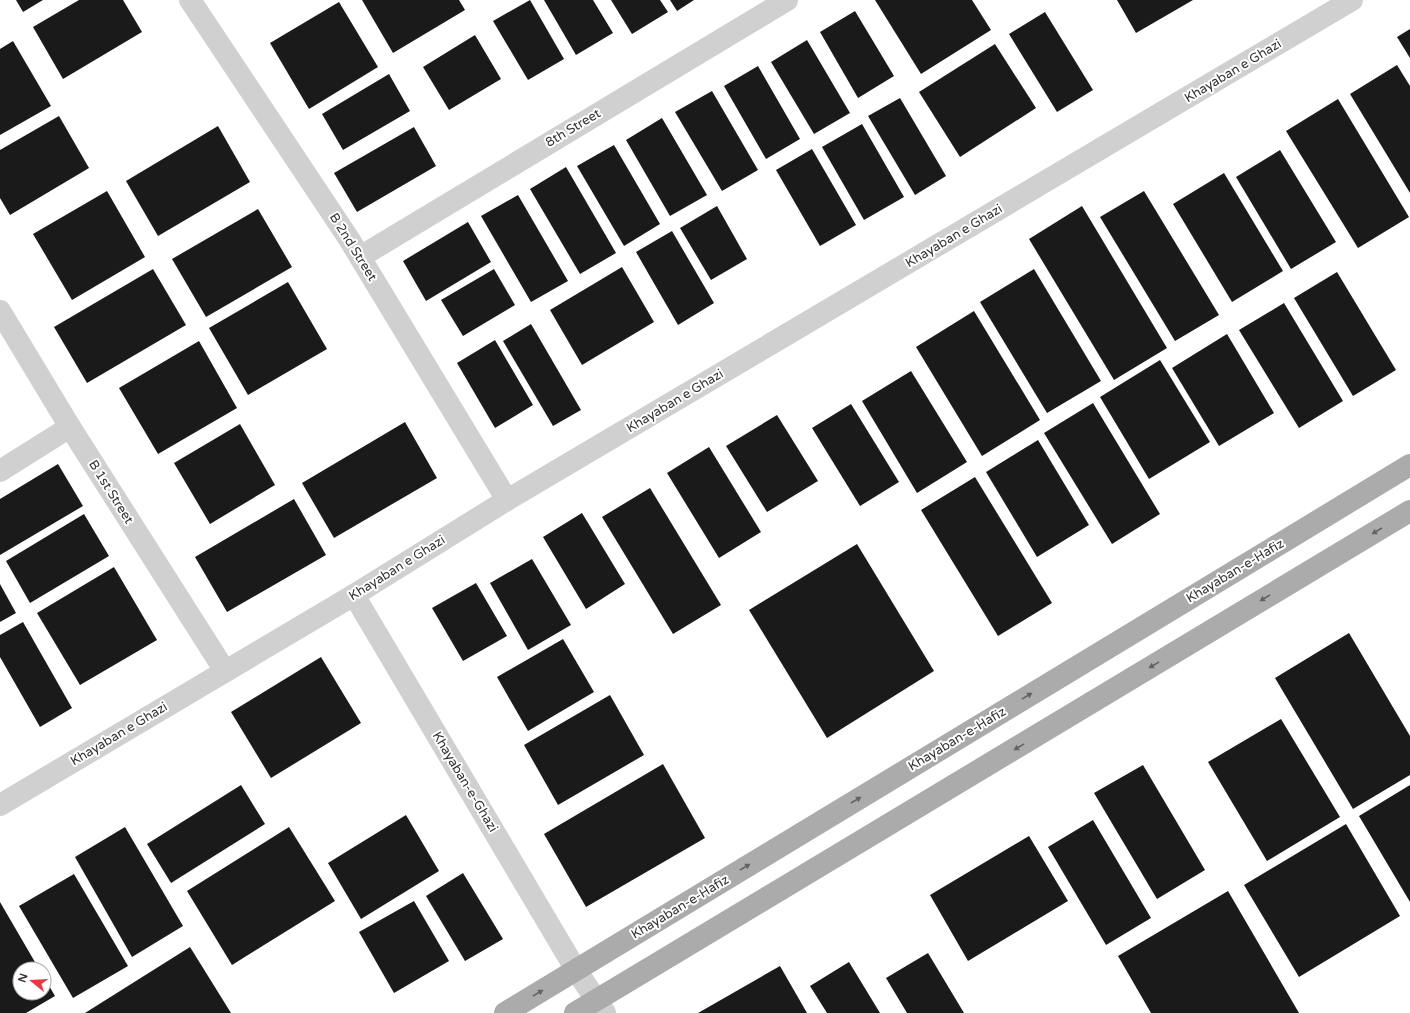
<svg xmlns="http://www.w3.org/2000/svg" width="1410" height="1013" viewBox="0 0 1410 1013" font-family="'Varela Round',sans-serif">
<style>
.building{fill:#1a1a1a}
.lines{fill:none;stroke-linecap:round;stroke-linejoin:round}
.street{stroke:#d0d0d0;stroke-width:22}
.primary{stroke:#ababab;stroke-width:22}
.oneway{fill:#636363}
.labels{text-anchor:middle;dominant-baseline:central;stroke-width:4;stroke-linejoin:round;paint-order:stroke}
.street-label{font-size:13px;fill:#333;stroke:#fff}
</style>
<rect width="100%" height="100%" fill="#fff"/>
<g class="building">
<path d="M16,0H43L23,12Z"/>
<path d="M79,0H123L142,32L63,79L33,27Z"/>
<path d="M362,0H459L465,10L393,53Z"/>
<path d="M530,0L564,59L528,80L493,21Z"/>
<path d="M544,0H593L613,33L576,55Z"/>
<path d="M611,0H660L668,12L632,34Z"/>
<path d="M670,0H694L677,11Z"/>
<path d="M875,0H972L991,30L921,74Z"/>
<path d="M1117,0H1193L1136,33Z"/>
<path d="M339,2L378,67L309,109L270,43Z"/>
<path d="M855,11L894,76L858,98L820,32Z"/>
<path d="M1045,12L1093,90L1057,112L1009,34Z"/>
<path d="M1410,29V58L1397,37Z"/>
<path d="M475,35L501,79L449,110L423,67Z"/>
<path d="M807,40L850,113L814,134L771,62Z"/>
<path d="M13,41L51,106L0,135V49Z"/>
<path d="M995,44L1036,108L960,157L919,92Z"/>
<path d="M1397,65L1410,86V193L1350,94Z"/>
<path d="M758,66L800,139L766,159L724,86Z"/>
<path d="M389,74L410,111L343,150L322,114Z"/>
<path d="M712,91L758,170L722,191L675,112Z"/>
<path d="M900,98L946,176L915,195L868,116Z"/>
<path d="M1338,99L1409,217L1358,248L1286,131Z"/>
<path d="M59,116L89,168L10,215L0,198V150Z"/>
<path d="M662,118L707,195L670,216L626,140Z"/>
<path d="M862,124L904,197L864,220L822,147Z"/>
<path d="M218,126L250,182L158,236L126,181Z"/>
<path d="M414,127L436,166L357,212L334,173Z"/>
<path d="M614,145L660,224L624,246L577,166Z"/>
<path d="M812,149L856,225L820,246L776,170Z"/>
<path d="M1280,150L1336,242L1291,269L1236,177Z"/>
<path d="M566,167L616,253L580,274L530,189Z"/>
<path d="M1224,173L1283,271L1232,302L1173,204Z"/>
<path d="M107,191L145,257L72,300L33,234Z"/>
<path d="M1144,191L1219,315L1175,341L1100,217Z"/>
<path d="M518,195L568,281L531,302L481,216Z"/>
<path d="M717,206L747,259L711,280L680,228Z"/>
<path d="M1082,206L1167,348L1114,380L1029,239Z"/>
<path d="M258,209L292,267L206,317L172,259Z"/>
<path d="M468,222L491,262L426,301L403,261Z"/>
<path d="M672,231L714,303L678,325L636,252Z"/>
<path d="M622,267L654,322L582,365L550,310Z"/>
<path d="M153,269L186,325L87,383L54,327Z"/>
<path d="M494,269L515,305L463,336L441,300Z"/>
<path d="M1034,269L1101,381L1047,413L980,302Z"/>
<path d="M1337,272L1396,370L1353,396L1294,298Z"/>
<path d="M288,282L327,349L248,395L209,328Z"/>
<path d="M1284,303L1343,401L1299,428L1239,330Z"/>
<path d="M974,311L1040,420L982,456L916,347Z"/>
<path d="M531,324L581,410L553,426L503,341Z"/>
<path d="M1227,334L1274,413L1219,446L1172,368Z"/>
<path d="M495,340L533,405L495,428L457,363Z"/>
<path d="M199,341L237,408L158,454L119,388Z"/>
<path d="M1160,360L1210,442L1149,479L1100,397Z"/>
<path d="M911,371L967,462L917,493L862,401Z"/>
<path d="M1093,403L1160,514L1112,544L1044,433Z"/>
<path d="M851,404L899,482L860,506L812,428Z"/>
<path d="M777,415L818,481L767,512L726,446Z"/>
<path d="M405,422L437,478L334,538L302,483Z"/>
<path d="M240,424L275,485L210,524L174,463Z"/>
<path d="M1038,440L1089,525L1037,557L986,472Z"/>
<path d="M709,447L761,532L719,558L667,473Z"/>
<path d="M58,464L83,506L0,555V499Z"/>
<path d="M975,477L1052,603L998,636L921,510Z"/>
<path d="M650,488L721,605L673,634L602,517Z"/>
<path d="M294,499L326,555L227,612L195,557Z"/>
<path d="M582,513L625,584L586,609L543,537Z"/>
<path d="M84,514L109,556L30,603L6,561Z"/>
<path d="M857,544L934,671L827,738L749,610Z"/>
<path d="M532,559L571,625L528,650L490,583Z"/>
<path d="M114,567L157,640L80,685L37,613Z"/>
<path d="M476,583L507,636L463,661L432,608Z"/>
<path d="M0,584L16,613L0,622Z"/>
<path d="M23,622L72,708L40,727L0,657V635Z"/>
<path d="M1349,633L1410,736V775L1353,809L1275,678Z"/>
<path d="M563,639L594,692L528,731L497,677Z"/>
<path d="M321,657L361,723L271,778L231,712Z"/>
<path d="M610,695L644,755L558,805L524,745Z"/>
<path d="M1281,719L1340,817L1267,861L1208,762Z"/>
<path d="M663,764L705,838L586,907L544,834Z"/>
<path d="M1143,765L1205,870L1157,899L1094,793Z"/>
<path d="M241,785L265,824L171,883L147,844Z"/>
<path d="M1410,785V902L1359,816Z"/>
<path d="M406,815L439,871L361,919L328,863Z"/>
<path d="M1093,820L1151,918L1106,945L1048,847Z"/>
<path d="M1346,824L1400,916L1299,977L1244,885Z"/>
<path d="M125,827L183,926L132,957L75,857Z"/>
<path d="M289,827L335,901L232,965L187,891Z"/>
<path d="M1029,836L1068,901L968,961L930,895Z"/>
<path d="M463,873L503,939L465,961L426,896Z"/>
<path d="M74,874L128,966L73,998L19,906Z"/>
<path d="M1228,891L1299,1013H1151L1118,956Z"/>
<path d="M414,901L449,961L394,993L359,932Z"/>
<path d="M0,902L39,969H20V993H44V977L55,996L26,1013H0Z"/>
<path d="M190,947L231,1013H85Z"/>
<path d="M928,953L964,1013H907L886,978Z"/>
<path d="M849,962L880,1013H827L810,986Z"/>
<path d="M780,966L807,1013H698Z"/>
</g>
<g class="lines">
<g class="street">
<path d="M190,0L349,239L507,500"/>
<path d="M360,257L787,0"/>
<path d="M0,311L70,427L225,671"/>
<path d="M0,471L70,427"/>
<path d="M354,595L576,970L605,1013"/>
<path d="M0,805L354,595L507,500L1352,0"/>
</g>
<g class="primary">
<path d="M505,1013L1410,465"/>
<path d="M575,1013L1410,511"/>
</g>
</g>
<defs><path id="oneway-solid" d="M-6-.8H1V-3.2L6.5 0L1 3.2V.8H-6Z"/></defs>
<g class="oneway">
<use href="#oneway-solid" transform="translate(1377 531) rotate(149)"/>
<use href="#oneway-solid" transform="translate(1265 598) rotate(149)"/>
<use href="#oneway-solid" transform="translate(1154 665) rotate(149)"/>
<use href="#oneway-solid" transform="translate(1027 696) rotate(-31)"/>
<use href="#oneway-solid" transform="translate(1019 747) rotate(149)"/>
<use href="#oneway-solid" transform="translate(856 800) rotate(-31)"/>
<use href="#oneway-solid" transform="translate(745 867) rotate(-31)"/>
<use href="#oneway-solid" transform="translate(538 993) rotate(-31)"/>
</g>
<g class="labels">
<g class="street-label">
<text transform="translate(1233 71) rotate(-31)">Khayaban e Ghazi</text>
<text transform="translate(573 128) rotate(-31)">8th Street</text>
<text transform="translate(954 236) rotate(-31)">Khayaban e Ghazi</text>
<text transform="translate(353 247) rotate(58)">B 2nd Street</text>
<text transform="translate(675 401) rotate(-31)">Khayaban e Ghazi</text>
<text transform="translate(111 492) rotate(58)">B 1st Street</text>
<text transform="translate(397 568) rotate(-32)">Khayaban e Ghazi</text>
<text transform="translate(1235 571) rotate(-31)">Khayaban-e-Hafiz</text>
<text transform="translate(119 734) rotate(-31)">Khayaban e Ghazi</text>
<text transform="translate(957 739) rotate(-31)">Khayaban-e-Hafiz</text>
<text transform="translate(465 782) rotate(59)">Khayaban-e-Ghazi</text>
<text transform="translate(680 907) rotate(-31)">Khayaban-e-Hafiz</text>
</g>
</g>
<g transform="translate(32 981) rotate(288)"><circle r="19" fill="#ffffff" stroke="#adadad"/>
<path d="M0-3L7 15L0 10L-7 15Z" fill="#e63946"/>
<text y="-6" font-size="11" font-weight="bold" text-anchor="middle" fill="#333333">N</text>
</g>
</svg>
